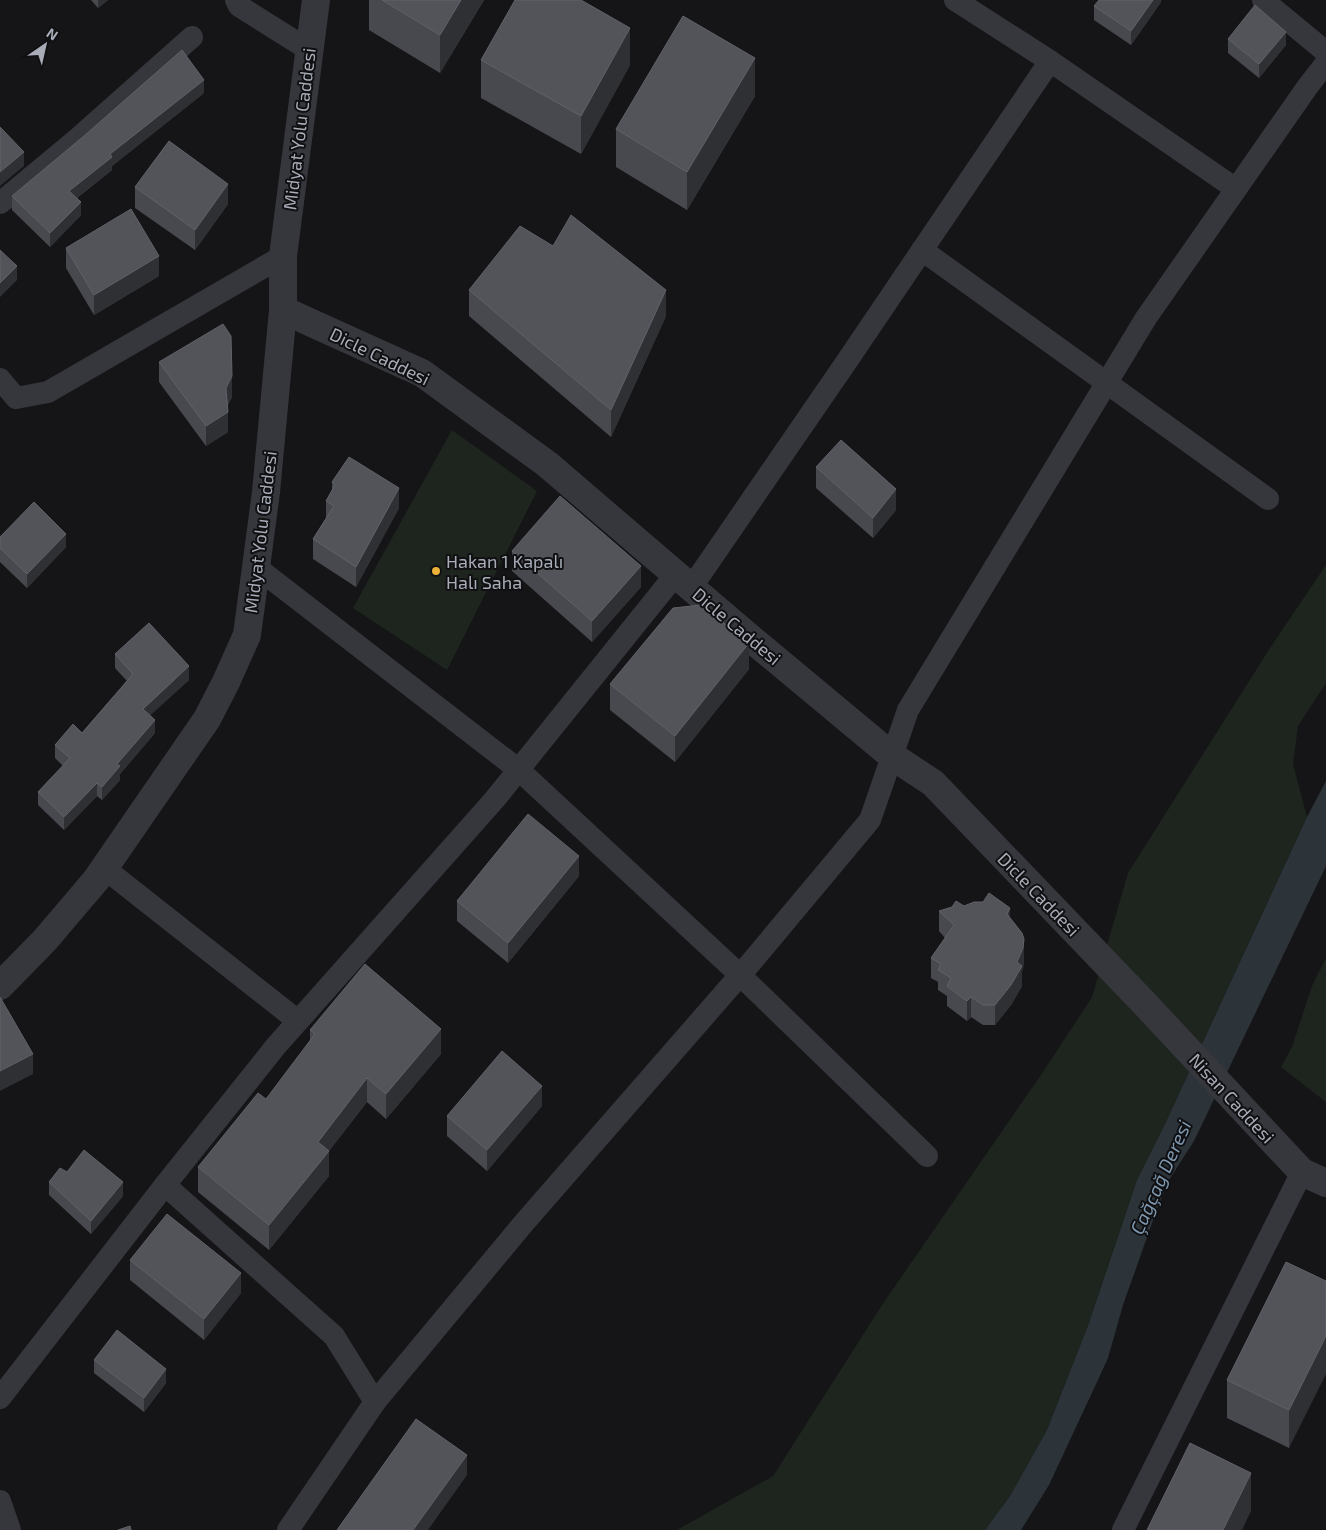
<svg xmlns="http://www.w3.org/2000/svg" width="1326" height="1530" viewBox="0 0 1326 1530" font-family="'Exo 2',sans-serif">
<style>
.green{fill:#1d251e}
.water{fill:#2c343a}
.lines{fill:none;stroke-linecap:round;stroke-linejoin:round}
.minor{stroke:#36373c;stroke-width:22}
.tertiary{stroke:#36373c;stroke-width:28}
.wall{fill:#48494f}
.shaded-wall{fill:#2f3034}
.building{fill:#52545a;stroke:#606269}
.poi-dot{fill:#ecb138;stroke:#101012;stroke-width:2}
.labels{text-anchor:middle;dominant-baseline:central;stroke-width:4;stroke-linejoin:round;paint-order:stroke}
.street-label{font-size:18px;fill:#a7acb7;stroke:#101012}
.poi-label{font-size:18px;fill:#a7acb7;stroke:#101012;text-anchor:start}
.water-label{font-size:19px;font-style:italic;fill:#7f99b1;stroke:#101012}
</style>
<rect width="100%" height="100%" fill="#151517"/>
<g class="green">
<path d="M452,430L537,491L447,670L353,608Z"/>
<path d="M1326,565V683L1298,726L1293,764L1307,817L1165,1124L1137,1180L1089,1323L1047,1430L1010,1496L985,1530H677L773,1476L882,1305L1045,1069L1092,997L1128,873L1270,648Z"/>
<path d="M1326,958V1102L1281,1067L1292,1047L1312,986Z"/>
</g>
<path class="water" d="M1326,781V866L1194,1141L1169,1180L1157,1209L1123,1305L1108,1358L1097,1382L1049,1485L1021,1530H985L1010,1496L1047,1430L1089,1323L1137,1180L1165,1124L1307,817Z"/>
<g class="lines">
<g class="minor">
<path d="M236,0L239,6L309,50"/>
<path d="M955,0L1050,61L1236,189"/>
<path d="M1263,0L1326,52"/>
<path d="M0,203L76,140L192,37"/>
<path d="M922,250L1268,499"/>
<path d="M0,379L16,398L48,392L283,256"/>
<path d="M256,567L519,770L740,975L927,1156"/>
<path d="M691,588L847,361L1050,61"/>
<path d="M104,868L298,1021"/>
<path d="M165,1185L334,1336L375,1402"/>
<path d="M0,1398L165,1185L276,1046L495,799L676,574"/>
<path d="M0,1501L10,1530"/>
<path d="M288,1530L375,1402L523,1224L748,966L870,820L908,710L1146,318L1308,86L1326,63"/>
<path d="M1123,1530L1302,1172"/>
</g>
<g class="tertiary">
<path d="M283,310L422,373L547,464L743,632L892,756L933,783L1145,1004L1302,1172L1326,1183"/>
<path d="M0,986L45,940L96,880L207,719L226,682L247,635L266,492L283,310V256L316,0"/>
</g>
</g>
<g class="wall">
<path d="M91,0H108L98,8Z"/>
<path d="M369,0H484L440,73L369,30Z"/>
<path d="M1161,0V2L1131,45L1094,20V6Z"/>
<path d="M1228,39L1286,45L1259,78L1228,53Z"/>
<path d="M481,60L630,65L581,154L481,98Z"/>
<path d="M204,93L112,166V170L77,198L81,215L50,247L12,210V196Z"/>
<path d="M755,96L687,210L616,167V129Z"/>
<path d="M135,187L228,204L195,250L135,208Z"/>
<path d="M66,248L159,276L94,315L66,268Z"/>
<path d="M469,290L666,316L611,437L469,316Z"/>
<path d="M159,362L232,397L228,405V432L206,446L159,382Z"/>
<path d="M816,467L896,510L873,538L816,488Z"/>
<path d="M332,482L399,508L356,587L313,559V539L326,518V501L332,490Z"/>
<path d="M0,537L66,547L27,588L0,562Z"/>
<path d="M512,551L641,587L592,642L512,571Z"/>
<path d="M115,654L189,680L150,715L155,733L120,774V780L102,800L97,796L64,830L38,805V792L63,766L55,758V745L82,733L127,681L115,668Z"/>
<path d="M749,669L675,762L610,710V684Z"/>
<path d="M579,876L508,963L457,921V901Z"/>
<path d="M939,911L1010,918L1024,960L1023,968L1022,971V986L1011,1005L995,1025H983L971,1017L967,1021L947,1006V996L938,990V982L931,978V958L945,938L939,931Z"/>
<path d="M310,1030L441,1054L386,1119L367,1102L329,1151V1176L269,1250L198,1192V1167L266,1099L310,1042Z"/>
<path d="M542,1106L487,1171L447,1136V1116Z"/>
<path d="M67,1172L123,1196L91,1234L49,1195V1182Z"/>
<path d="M130,1260L241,1293L204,1340L130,1280Z"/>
<path d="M1326,1281L1289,1448L1227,1418V1380Z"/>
<path d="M94,1360L166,1383L144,1412L94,1373Z"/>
</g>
<g class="shaded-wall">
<path d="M98,0H108L98,8Z"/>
<path d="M461,0H484L440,73V35Z"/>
<path d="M1153,0H1161V2L1131,45V31Z"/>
<path d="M630,28V65L581,154V116Z"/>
<path d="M1286,32V45L1259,78V64Z"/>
<path d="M755,58V96L687,210V172Z"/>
<path d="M204,80V93L112,166V170L69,204V191L110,154Z"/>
<path d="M24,152V166L0,186V172Z"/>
<path d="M228,184V204L195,250V230Z"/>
<path d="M81,202V215L50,247V233Z"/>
<path d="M159,256V276L94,315V295Z"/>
<path d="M17,266V280L0,297V283Z"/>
<path d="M666,290V316L611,437V410Z"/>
<path d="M232,376V397L226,408V388Z"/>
<path d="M228,412V432L206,446V426Z"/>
<path d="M399,488V508L356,587V567Z"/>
<path d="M896,489V510L873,538V518Z"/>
<path d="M66,534V547L27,588V574Z"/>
<path d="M641,566V587L592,642V621Z"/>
<path d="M749,643V669L675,762V736Z"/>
<path d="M189,666V680L143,722V709Z"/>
<path d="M155,720V733L120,774V780L102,800V787L117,764Z"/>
<path d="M97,783V796L64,830V817Z"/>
<path d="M579,856V876L508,963V943Z"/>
<path d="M1010,908V928L1007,914Z"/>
<path d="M1024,939V960L1023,968L1022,971V986L1011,1005L995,1025V1005L1017,962Z"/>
<path d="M971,997V1017L967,1021V1001Z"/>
<path d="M441,1029V1054L386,1119V1094Z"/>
<path d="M33,1054V1074L0,1091V1071Z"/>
<path d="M367,1078V1102L329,1151V1176L269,1250V1225L318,1142Z"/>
<path d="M542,1086V1106L487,1171V1150Z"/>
<path d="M123,1182V1196L91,1234V1221Z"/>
<path d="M241,1273V1293L204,1340V1319Z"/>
<path d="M1326,1336V1374L1289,1448V1410Z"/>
<path d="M166,1369V1383L144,1412V1398Z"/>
<path d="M467,1455V1475L428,1530H413Z"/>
<path d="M1251,1473V1511L1242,1530H1223Z"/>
</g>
<g class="building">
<path d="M382,0H461L440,35Z"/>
<path d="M515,0H581L630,28L581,116L481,60Z"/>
<path d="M1099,0H1153L1131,31L1094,6Z"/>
<path d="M1255,5L1286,32L1259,64L1228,39Z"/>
<path d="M683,16L755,58L687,172L616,129Z"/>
<path d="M182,50L204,80L110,154L112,157L69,191L81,202L50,233L12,196L84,136Z"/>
<path d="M0,127L24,152L0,172Z"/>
<path d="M169,141L228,184L195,230L135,187Z"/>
<path d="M131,209L159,256L94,295L66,248Z"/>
<path d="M571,215L666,290L611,410L469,290L520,226L553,246Z"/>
<path d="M0,250L17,266L0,283Z"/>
<path d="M223,324L231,336L232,376L226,388L228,412L206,426L159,362Z"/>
<path d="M841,440L896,489L873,518L816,467Z"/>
<path d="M349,457L399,488L356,567L313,539L334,506L326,501L335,485L332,482Z"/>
<path d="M560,496L641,566L592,621L512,551Z"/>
<path d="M34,502L66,534L27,574L0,548V537Z"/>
<path d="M701,605L749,643L675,736L610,684L673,608Z"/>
<path d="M149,623L189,666L143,709L155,720L117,764L120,766L102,787L97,783L64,817L38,792L70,758L55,745L73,724L82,733L133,674L115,654Z"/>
<path d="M528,814L579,856L508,943L457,901Z"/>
<path d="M989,893L1010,908L1007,914L1022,933L1024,939L1023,948L1017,962L1022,966L1011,985L995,1005H983L971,997L967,1001L947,986L951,978L938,970L941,964L931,958L954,925L939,911L952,907L956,901L964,906L974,902H983Z"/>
<path d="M365,964L441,1029L386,1094L367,1078L318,1142L329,1151L269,1225L198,1167L258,1093L266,1099L315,1034L310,1030Z"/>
<path d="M0,997L33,1054L0,1071Z"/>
<path d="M502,1051L542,1086L487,1150L447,1116Z"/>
<path d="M84,1150L123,1182L91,1221L49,1182L60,1168L67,1172Z"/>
<path d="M167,1214L241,1273L204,1319L130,1260Z"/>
<path d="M1286,1262L1326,1281V1336L1289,1410L1227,1380Z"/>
<path d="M117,1330L166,1369L144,1398L94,1360Z"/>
<path d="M416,1419L467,1455L413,1530H337Z"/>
<path d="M1190,1443L1251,1473L1223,1530H1147Z"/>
<path d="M130,1526L131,1530H118Z"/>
</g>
<circle class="poi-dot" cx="436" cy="571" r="5"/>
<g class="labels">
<g class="street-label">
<text transform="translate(299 129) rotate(-83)">Midyat Yolu Caddesi</text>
<text transform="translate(380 356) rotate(26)">Dicle Caddesi</text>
<text transform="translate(260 532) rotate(-83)">Midyat Yolu Caddesi</text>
<text transform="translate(737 626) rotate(40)">Dicle Caddesi</text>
<text transform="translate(1039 894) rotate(46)">Dicle Caddesi</text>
<text transform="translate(1232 1098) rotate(47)">Nisan Caddesi</text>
</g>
<g class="poi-label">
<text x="446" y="561">Hakan 1 Kapalı<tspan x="446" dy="21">Halı Saha</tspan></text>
</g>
<g class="water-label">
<text transform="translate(1160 1177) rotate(-66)">Çağçağ Deresi</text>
</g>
</g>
<g transform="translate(45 45) rotate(34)" stroke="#101012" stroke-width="4" paint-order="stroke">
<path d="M0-4L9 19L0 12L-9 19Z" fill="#a7acb7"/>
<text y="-8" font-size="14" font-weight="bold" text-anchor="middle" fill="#a7acb7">N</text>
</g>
</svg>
